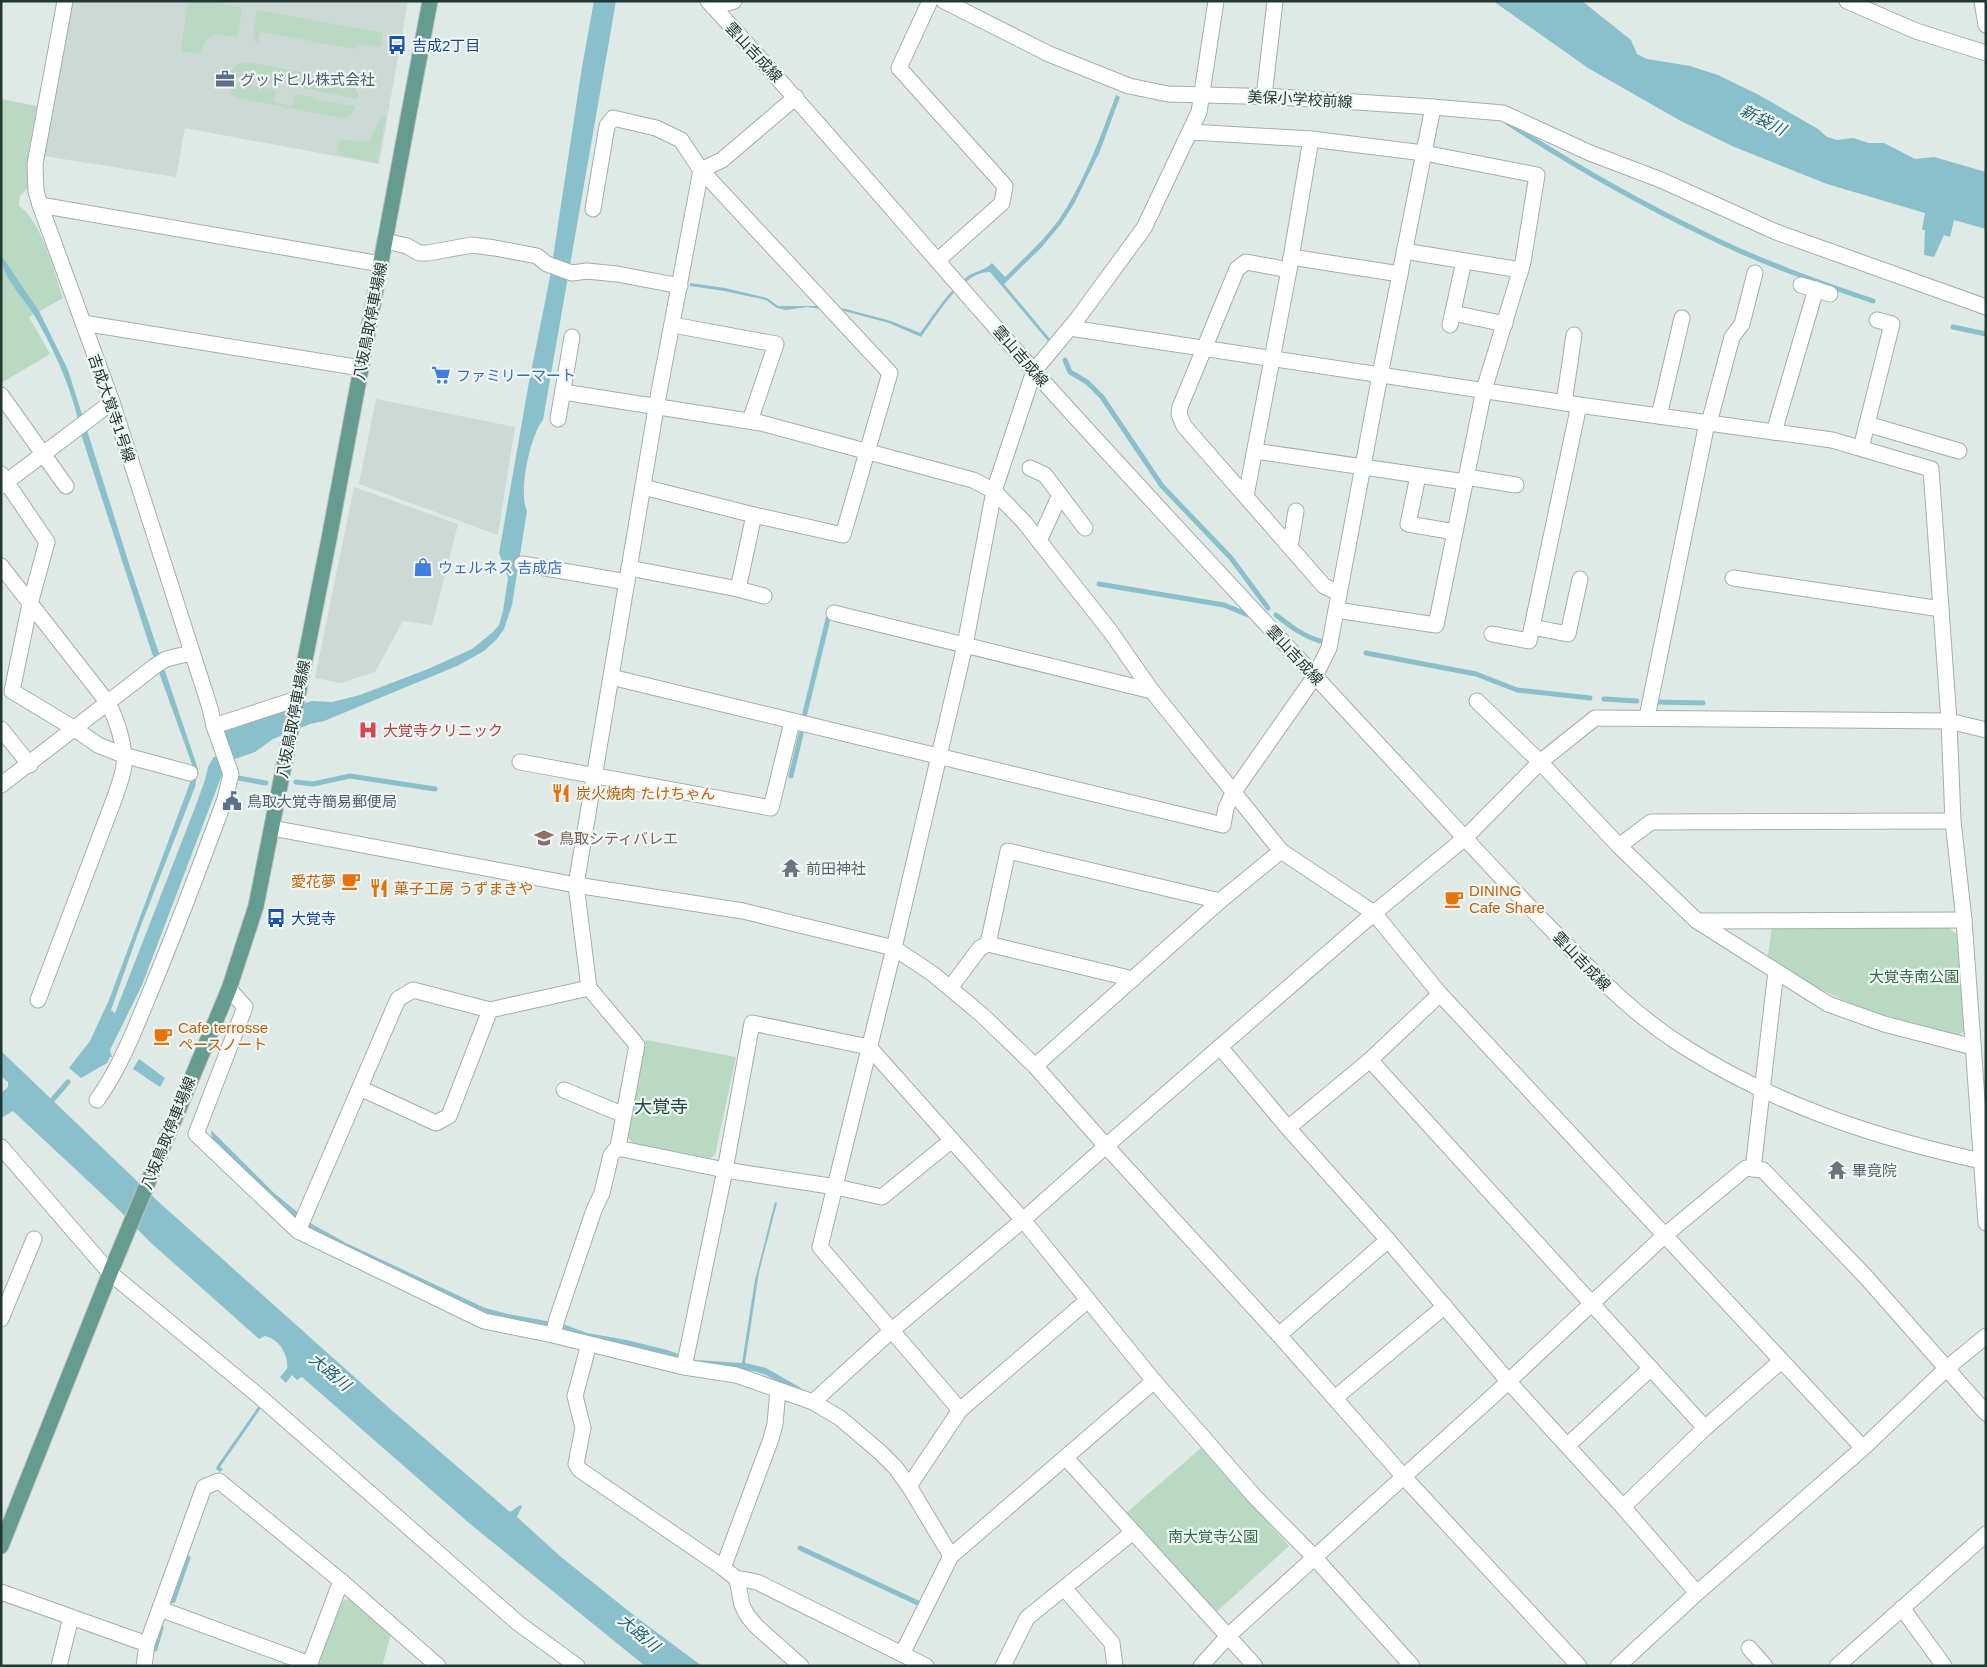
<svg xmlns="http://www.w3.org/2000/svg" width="1987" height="1667" viewBox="0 0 1987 1667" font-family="Helvetica,'Noto Sans JP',sans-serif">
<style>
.built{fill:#cdd9d4}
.green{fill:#b9d9c2}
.water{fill:#8ac0cb}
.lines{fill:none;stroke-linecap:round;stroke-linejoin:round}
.stream{stroke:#8ac0cb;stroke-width:5}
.minor-casing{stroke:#a2b0ac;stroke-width:17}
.major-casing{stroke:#bcc3c2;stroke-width:17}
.minor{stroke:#fff;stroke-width:15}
.major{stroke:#669c8f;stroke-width:15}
.labels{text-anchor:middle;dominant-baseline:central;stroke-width:4.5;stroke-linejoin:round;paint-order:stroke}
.transit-label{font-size:15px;fill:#164399;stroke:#eff6f3;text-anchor:start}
.street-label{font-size:15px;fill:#213832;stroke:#eff6f3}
.service-label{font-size:15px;fill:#4e5e75;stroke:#eff6f3;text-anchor:start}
.shop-label{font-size:15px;fill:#366cbe;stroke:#eff6f3;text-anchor:start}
.health-label{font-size:15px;fill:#be3a42;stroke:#eff6f3;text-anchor:start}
.food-label{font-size:15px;fill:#c56008;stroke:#eff6f3;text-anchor:start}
.education-label{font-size:15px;fill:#785e54;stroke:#eff6f3;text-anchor:start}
.worship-label{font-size:15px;fill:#5b616d;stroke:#eff6f3;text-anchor:start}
.park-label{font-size:15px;fill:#2f6c47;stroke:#eff6f3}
.water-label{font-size:16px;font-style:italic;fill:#20616f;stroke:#eff6f3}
.quarter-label{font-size:18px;fill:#1f483f;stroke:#eff6f3}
</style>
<rect width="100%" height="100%" fill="#dfe9e5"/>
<g class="built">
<path d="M70,1H408L379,164L185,128L176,177L44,156Z"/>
<path d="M376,399L515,427L498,535L359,484Z"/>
<path d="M354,487L458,524L432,625L403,621L375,672L341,683L315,678Z"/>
</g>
<g class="green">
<path d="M188,1H210L242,8L238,36L236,37C214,34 207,31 200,54L181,51Z"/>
<path d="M257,10L383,33L381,47L356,44L355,49L260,32L258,42H255L253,36Z"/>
<path d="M247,62L348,81C355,86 358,90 358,99L297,87L298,75L280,72L277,84L231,74C234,65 238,64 247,62Z"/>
<path d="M228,81L276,90L274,102L292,106L295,94L313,97V99L355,106C353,114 349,118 341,118L238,98L231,94Z"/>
<path d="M1,99L37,106L28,156L29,186L20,196L19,206C41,220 54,272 63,298L29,317L50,354L1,383Z"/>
<path d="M384,116H386L377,163L337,154L340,140L369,142L379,120Z"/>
<path d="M1772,928H1949L1958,935L1966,1029L1958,1036C1940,1031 1921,1028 1902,1022C1855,1008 1809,984 1767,960Z"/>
<path d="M646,1040L736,1057L715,1155L710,1158L633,1144L628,1136Z"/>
<path d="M1201,1448L1289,1546L1215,1613L1125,1514Z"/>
<path d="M349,1599L391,1634L382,1666H318L341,1601Z"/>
</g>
<g class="water">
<path d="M594,1H616L543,420C530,435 518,494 527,511L512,605L504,629L497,639L484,651L457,666L324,721L310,724L273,739L255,752L235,759L223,772L142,985L110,1050L112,1057H110L107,1063L81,1078L69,1068L90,1041L109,1000L187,791L192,777L193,767L152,653L81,434C74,393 55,351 34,315C23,297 1,276 1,255L39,311L68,370L132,573L198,769L195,787L140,928L111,1010L115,1013L196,805L205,780L208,767L213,758L217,755L223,731L278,711L312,701L332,702L360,695L428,669L472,649L493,632L499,625L503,611L508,578L499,553L529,382L550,277L582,67Z"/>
<path d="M1493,1H1582L1631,40L1637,54L1647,59L1690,66L1718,75L1759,95L1818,129L1827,137L1837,140L1853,138L1869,143H1884L1915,159L1934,157L1986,172V229L1954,220L1950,237L1944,235L1934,257L1924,255L1925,230H1922L1925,213L1827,184L1732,146L1679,120L1588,68Z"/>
<path d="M1116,95L1120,97L1100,151L1074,204L1061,224L1041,248L1004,284L1050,339L1048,341L990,272C962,271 936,317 921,337L889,323L844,311L842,308L891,321L920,333C935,313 948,291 968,276C976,271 986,270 992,263L1005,277C1023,259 1043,241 1058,221C1084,183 1100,138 1116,95Z"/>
<path d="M690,283L725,288L767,298L778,306H816L818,305L822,309L807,307L786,310L777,308L766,300L724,291L690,286Z"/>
<path d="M1,1051L162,1205L388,1407L510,1512L520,1505L522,1506L517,1517L561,1557L636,1617L702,1666H645L469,1523L302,1377L297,1380L292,1375L286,1383L280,1377L287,1369C289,1355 279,1339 265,1336L259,1339L150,1242L118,1209L13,1111L1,1118V1093L8,1087V1082L1,1076Z"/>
<path d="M139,1059L165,1078L160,1087L133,1069Z"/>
<path d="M211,1130L274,1193L312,1224L346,1243L485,1308L508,1314L563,1324L587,1333L627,1340L667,1350L696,1360L742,1363L755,1280L775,1202L777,1203L759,1272L745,1363L766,1368L801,1388L799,1393L766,1375L754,1371L712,1368L501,1321L316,1234L290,1216L212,1142Z"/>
<path d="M258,1407L261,1408L220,1467L223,1469L220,1472L216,1469L217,1466Z"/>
</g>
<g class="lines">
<g class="stream">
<path d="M1508,123C1570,163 1634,200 1700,232C1755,260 1814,281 1873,301"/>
<path d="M1953,327L1986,334"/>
<path d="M1065,360L1070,372L1087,382L1102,397L1162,486L1231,558L1268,608"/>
<path d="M1099,584L1224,605L1253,617"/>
<path d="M1276,615C1290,626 1303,636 1320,641"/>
<path d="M1366,653L1476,674L1517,690L1590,698"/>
<path d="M1604,699L1637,701"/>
<path d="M1656,702L1703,703"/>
<path d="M804,717L828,619"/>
<path d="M791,776L801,734"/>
<path d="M238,778L266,783"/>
<path d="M296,782L313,784L350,776L435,789"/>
<path d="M48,1105L68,1082"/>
<path d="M800,1548L920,1604"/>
<path d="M173,1601L188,1558"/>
<path d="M155,1649L161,1628"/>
</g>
<g class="minor-casing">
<g id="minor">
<path d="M65,1L35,164L36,191L40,205L112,402L210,708L214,726L297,699"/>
<path d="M708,1C822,125 929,253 1041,379C1151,501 1264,621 1376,742C1434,804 1491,868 1551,929C1592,971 1632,1014 1683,1046C1775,1105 1879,1139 1986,1162"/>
<path d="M930,1L899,68L1005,186L1002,203L938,260"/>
<path d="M944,1L1049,54L1129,86L1168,94L1279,97L1433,107L1503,113L1590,153L1661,180L1776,232L1986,307"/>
<path d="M1847,1L1916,31L1986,53"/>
<path d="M1982,1L1986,25"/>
<path d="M713,7L734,1"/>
<path d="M796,97L722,160L701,170L656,408L576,885L589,988L637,1045L618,1147L622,1149L725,1170L836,1187L882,1197L952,1140"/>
<path d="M1264,97L1275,1"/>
<path d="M1190,132L1311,139L1424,153L1537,175L1523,262L1484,390L1436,625L1336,610"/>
<path d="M40,205L381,264"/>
<path d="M593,209L607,126L613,118L656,128L681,140L701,170L890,373L843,535L754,515L643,487"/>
<path d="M385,241L407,246L419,253H428L472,245L495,248L537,256L547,264L572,273L587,271L617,274L680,286"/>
<path d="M1404,251L1521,270"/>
<path d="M1291,257L1400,274"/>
<path d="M1289,270L1246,262L1237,269L1180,407L1179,414L1184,426L1324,586L1339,593"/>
<path d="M1801,285L1830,294"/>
<path d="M1453,313L1505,324"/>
<path d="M83,323L361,368"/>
<path d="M673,325L776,344L750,421"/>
<path d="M1450,325L1464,261"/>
<path d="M1070,328L1579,405L1832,440L1931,469L1949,721L1953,821L1964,920L1986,1223"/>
<path d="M563,392L761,423L973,480L994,491L1024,522L1110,631L1152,691L1281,851L1374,913L1440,994L1863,1448"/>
<path d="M1,395L66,486"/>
<path d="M1564,403L1574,335"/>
<path d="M1659,416L1682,318"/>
<path d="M558,419L572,337"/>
<path d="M1709,423L1732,337L1742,324L1755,273"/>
<path d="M1867,424L1959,451"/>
<path d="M1774,432L1816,289"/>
<path d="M1861,448L1892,324L1877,320"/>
<path d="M1255,451L1465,482"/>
<path d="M1030,468L1045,475L1085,528"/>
<path d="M1,474L47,542L30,604L12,691L75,729L98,745L123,755L190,773"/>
<path d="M1418,476L1408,524L1455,532"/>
<path d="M1466,477L1516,485"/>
<path d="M1,486L112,402"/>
<path d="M1246,496L1289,270L1311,139"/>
<path d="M1039,541L1060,495"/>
<path d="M1290,547L1296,511"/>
<path d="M522,564L627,582"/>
<path d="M1,566L108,703C117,720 125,745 124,765C123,776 118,787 115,797L38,1000"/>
<path d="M629,568L738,589L764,596"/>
<path d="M1733,578L1941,609"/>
<path d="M738,589L754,515"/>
<path d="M834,613L1152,691"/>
<path d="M1532,627L1568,634L1580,579"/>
<path d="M1492,634L1529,641L1579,405"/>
<path d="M611,677L1223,825L1226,808L1233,793L1315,676L1329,648L1380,375L1433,107"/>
<path d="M1477,701L1540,762L1619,846L1697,921L1828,1004L1884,1024L1973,1047"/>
<path d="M1647,717L1707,423"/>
<path d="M1,729L30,765"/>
<path d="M520,762L771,808L792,722"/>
<path d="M1,785L155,666L166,659L191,653"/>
<path d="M272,828L576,885L743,911L894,948L933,974L982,1015L1035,1066L1106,1146L1279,1335L1404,1477L1579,1666"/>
<path d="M1619,846L1651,822L1953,821"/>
<path d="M1697,921L1964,920"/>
<path d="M1133,979L988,944L1008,851L1220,901"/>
<path d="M950,988L980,948L988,944"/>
<path d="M229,989L245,1007L196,1134L298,1231L484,1321L553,1335L684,1367L736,1375L813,1402L840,1418L880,1452L895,1467L909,1486L951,1556"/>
<path d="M1220,1047L1288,1128L1388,1240L1508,1381L1623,1507L1697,1593"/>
<path d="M1370,1060L1705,1428"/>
<path d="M1035,1066L1220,901L1281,851"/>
<path d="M360,1088L436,1123L449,1116L490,1010"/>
<path d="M564,1090L624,1115"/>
<path d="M97,1100C120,1068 134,1031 149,995C176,930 201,864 225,799L231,774L214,726"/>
<path d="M1288,1128L1370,1060L1440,994"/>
<path d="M1,1147L110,1273L260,1397L518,1623L577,1666"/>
<path d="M1753,1169L1776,971"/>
<path d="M298,1231L398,999L413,990L490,1010L589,988"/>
<path d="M1,1319L34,1239"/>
<path d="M553,1335L557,1319L594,1210L602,1193L611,1155L618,1147"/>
<path d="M1279,1335L1388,1240"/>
<path d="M589,1344L575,1396L583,1428L576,1464L580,1470L722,1567L737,1579L742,1605L747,1615L756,1626L801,1666"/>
<path d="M684,1367L725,1170L752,1023L869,1047L1023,1220L1154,1381L1255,1497L1315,1558L1412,1666"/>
<path d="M1335,1398L1445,1306"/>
<path d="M813,1402L891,1331L1023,1220L1106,1146L1374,913L1465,838L1540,762L1595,718L1949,721L1986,730"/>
<path d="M960,1410L820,1247L894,948L965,645L994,491L1034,371L1078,318L1144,228L1199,112L1216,1"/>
<path d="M1568,1445L1651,1368"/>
<path d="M1066,1458L1255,1666"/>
<path d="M909,1486L960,1410L1088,1300"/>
<path d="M1623,1507L1705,1428L1781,1361"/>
<path d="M723,1568L771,1439L775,1424L778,1390"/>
<path d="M736,1578L757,1582L926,1666"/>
<path d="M1064,1588L1112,1643L1115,1666"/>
<path d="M1,1592L147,1644"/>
<path d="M1902,1608L1944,1666"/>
<path d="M160,1609L310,1664"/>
<path d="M1749,1648L1765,1666"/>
<path d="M902,1654L951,1556L1154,1381"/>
<path d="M59,1666L71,1617"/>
<path d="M144,1666L147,1644L204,1487L219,1481L341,1581L438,1666"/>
<path d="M309,1666L341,1581"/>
<path d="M1003,1666L1027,1618L1133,1532"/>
<path d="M1201,1666L1229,1635L1496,1393L1665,1235L1746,1168L1763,1170L1790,1198L1865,1276L1986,1413"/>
<path d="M1618,1666L1697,1593L1863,1448L1947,1368L1986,1336"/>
<path d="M1837,1666L1986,1534"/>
</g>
</g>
<g class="major-casing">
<path id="major" d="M1,1546L110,1273L229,989L256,906L329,539L430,1"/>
</g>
<use href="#minor" class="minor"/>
<use href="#major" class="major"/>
</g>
<defs>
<g id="bus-bare" transform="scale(1.5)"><path d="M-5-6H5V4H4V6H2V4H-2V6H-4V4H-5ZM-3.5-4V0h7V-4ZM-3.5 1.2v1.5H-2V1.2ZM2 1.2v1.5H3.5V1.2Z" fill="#1a4fb4" stroke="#eff6f3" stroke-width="2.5" paint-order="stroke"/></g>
<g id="office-bare" transform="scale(1.5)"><path d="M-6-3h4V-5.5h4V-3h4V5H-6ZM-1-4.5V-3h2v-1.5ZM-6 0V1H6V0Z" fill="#5c6f8a" stroke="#eff6f3" stroke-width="2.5" paint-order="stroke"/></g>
<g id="supermarket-bare" transform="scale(1.5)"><path d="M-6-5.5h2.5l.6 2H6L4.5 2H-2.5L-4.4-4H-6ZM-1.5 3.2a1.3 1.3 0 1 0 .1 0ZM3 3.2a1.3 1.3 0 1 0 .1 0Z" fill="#3f7fe0" stroke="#eff6f3" stroke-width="2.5" paint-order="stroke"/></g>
<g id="shop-bare" transform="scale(1.5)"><path d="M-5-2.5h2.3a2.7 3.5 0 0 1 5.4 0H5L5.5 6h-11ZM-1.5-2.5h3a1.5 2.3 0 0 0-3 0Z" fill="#3f7fe0" stroke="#eff6f3" stroke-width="2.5" paint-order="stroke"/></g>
<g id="hospital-bare" transform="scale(1.5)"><path d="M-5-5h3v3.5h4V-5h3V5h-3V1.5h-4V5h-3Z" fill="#e0444e" stroke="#eff6f3" stroke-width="2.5" paint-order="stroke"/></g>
<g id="restaurant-bare" transform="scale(1.5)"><path d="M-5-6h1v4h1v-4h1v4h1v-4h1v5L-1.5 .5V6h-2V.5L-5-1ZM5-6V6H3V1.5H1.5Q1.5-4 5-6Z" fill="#e8710a" stroke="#eff6f3" stroke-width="2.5" paint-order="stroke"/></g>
<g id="civic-bare" transform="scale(1.5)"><path d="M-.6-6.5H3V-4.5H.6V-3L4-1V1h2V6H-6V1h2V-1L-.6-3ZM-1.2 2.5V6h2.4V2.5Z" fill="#5c6f8a" stroke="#eff6f3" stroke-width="2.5" paint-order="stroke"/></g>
<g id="school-bare" transform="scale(1.5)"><path d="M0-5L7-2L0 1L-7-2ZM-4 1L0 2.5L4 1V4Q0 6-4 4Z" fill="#8d6e63" stroke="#eff6f3" stroke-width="2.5" paint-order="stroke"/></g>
<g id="temple-bare" transform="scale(1.5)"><path d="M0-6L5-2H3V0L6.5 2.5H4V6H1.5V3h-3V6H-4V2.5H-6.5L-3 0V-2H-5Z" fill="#6b7280" stroke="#eff6f3" stroke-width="2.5" paint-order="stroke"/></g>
<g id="cafe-bare" transform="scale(1.5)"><path d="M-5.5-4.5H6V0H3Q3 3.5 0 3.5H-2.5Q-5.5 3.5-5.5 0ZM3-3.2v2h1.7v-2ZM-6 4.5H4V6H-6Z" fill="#e8710a" stroke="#eff6f3" stroke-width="2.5" paint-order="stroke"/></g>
</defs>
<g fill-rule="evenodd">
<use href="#bus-bare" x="397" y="45"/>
<use href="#office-bare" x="225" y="79"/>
<use href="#supermarket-bare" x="441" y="375"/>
<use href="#shop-bare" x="423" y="567"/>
<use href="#hospital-bare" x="368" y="730"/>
<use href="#restaurant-bare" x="561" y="793"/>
<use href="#civic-bare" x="232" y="801"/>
<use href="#school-bare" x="544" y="838"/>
<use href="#temple-bare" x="791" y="868"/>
<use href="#cafe-bare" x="351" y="881"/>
<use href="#restaurant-bare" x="379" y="888"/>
<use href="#cafe-bare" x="1454" y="899"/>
<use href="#bus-bare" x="276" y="918"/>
<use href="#cafe-bare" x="163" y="1036"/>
<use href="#temple-bare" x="1837" y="1170"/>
</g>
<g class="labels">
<g class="transit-label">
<text x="412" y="45">吉成2丁目</text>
<text x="291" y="918">大覚寺</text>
</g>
<g class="street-label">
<text transform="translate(754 52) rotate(47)">雲山吉成線</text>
<text transform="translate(1300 99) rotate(3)">美保小学校前線</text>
<text transform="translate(370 321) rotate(-79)">八坂鳥取停車場線</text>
<text transform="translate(1021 356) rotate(49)">雲山吉成線</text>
<text transform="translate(112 408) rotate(71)">吉成大覚寺1号線</text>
<text transform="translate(1295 655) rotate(47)">雲山吉成線</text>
<text transform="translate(293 719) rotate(-79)">八坂鳥取停車場線</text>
<text transform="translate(1582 961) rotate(46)">雲山吉成線</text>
<text transform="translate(168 1133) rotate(-68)">八坂鳥取停車場線</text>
</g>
<g class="service-label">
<text x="240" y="79">グッドヒル株式会社</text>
<text x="247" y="801">鳥取大覚寺簡易郵便局</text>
</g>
<g class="shop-label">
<text x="456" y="375">ファミリーマート</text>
<text x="438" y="567">ウェルネス 吉成店</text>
</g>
<g class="health-label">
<text x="383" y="730">大覚寺クリニック</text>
</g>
<g class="food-label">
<text x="576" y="793">炭火焼肉 たけちゃん</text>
<text x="336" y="881" text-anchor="end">愛花夢</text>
<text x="394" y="888">菓子工房 うずまきや</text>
<text x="1469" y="890">DINING<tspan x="1469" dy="17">Cafe Share</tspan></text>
<text x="178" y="1027">Cafe terrosse<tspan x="178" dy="17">ペースノート</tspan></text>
</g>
<g class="education-label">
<text x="559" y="838">鳥取シティバレエ</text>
</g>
<g class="worship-label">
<text x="806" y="868">前田神社</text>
<text x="1852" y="1170">畢竟院</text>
</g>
<g class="park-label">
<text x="1914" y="976">大覚寺南公園</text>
<text x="1213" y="1536">南大覚寺公園</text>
</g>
<g class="water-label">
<text transform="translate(1763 120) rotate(27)">新袋川</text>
<text transform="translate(330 1372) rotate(40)">大路川</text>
<text transform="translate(639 1633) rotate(40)">大路川</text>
</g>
<g class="quarter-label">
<text x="661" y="1107">大覚寺</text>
</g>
</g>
<rect width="1987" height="1667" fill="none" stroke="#213832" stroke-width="5"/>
</svg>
